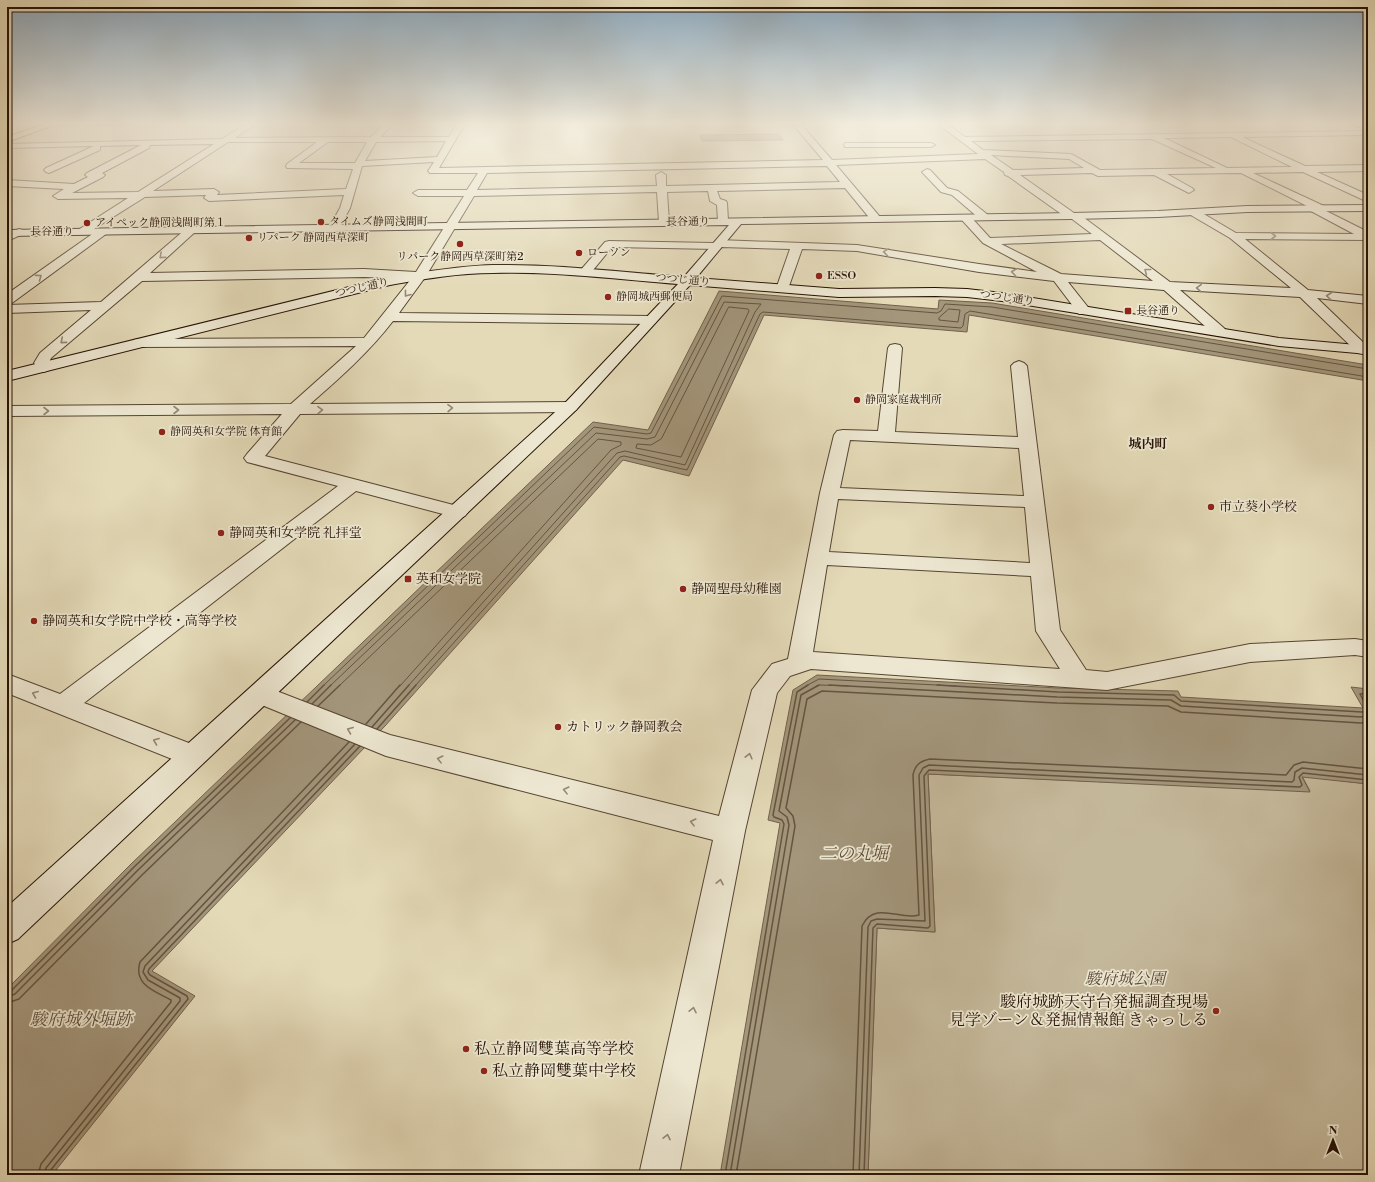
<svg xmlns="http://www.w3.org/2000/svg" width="1375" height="1182" viewBox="0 0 1375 1182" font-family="'Libre Bodoni','Noto Serif JP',serif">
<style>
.green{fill:#c4b89a;stroke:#756550}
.water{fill:#a3967b;stroke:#71614c}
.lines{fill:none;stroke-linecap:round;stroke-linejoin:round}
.shore-far1{stroke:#645440;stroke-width:1}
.shore{stroke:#645440;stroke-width:1.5}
.street-casing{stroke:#564432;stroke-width:2}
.secondary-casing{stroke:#261205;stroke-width:2}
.street{fill:#ede7d1;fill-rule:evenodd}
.secondary{fill:#ede7d1;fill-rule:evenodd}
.oneway{stroke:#938775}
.poi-dot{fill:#8f2418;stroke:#ede7d1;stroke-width:1.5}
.labels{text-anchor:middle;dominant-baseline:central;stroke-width:3.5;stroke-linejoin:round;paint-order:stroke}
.far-poi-label{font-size:11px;fill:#261205;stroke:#ede7d1;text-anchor:start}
.far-street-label{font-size:11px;fill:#261205;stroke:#ede7d1}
.far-quarter-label{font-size:13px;font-weight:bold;fill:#261205;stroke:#ede7d1}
.poi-label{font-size:13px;fill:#261205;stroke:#ede7d1;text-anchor:start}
.near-park-label{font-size:16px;font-style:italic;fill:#5d4c39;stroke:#ede7d1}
.near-poi-label{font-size:16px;fill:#261205;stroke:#ede7d1;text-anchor:start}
.near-water-label{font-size:17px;font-style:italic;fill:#5e4d3a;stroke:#ede7d1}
</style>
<rect width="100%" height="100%" fill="#e4dab8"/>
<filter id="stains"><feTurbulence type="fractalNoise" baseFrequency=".005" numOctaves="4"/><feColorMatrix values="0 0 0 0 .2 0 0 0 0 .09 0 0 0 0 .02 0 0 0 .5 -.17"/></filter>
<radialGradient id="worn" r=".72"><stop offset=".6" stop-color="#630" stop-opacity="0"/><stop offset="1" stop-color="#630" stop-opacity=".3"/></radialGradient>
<path class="green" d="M928,774L1310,791L1302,776L1368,784V1175H868L877,928L935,932Z"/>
<g class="water">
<path d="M779,134L783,140L702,141L700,135Z"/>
<path d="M719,291L938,309L939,300L992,303L1368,365V381L969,315L967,332L764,315L689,476L623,460L385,726L152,971L195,996L52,1175H7V989L131,864L593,422L648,430Z"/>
<path d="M817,675L1058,688L1178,691L1181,697L1363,708L1351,687L1368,689V784L1302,777L1310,792L928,774L935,932L877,928L868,1175H720L780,823L768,820L793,690Z"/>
</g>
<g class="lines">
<g class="shore-far1">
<path d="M729,307L748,309L749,311L681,457L636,448L637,444L651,445L661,439Z"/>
<path d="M949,309L960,310L958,322L939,320V318Z"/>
<path d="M323,686L594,427L647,434L651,433L722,296L937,313L941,311L945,304L992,307L1368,369"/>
<path d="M330,686L596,433L647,439L655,437L724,302L761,304L755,312L685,465L625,451L617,453L408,686"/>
<path d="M339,686L598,439L621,442V445L611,450L400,686"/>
<path d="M415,686L620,457L624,456L687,470L760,314L763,312L961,328L963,326L965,314L970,311L1368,377"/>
<path d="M806,686L819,679L956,686"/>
<path d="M817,686L820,685L848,686"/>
</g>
<g class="shore">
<path d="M829,685L1057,697L1171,700L1181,706L1361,717L1368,715"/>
<path d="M937,685L1058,692L1174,695L1181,701L1362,712L1365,711L1367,707L1360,694L1368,693"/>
<path d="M307,702L324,685"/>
<path d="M312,704L331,685"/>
<path d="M318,706L340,685"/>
<path d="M366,724L400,685"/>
<path d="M372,727L409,685"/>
<path d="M377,729L416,685"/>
<path d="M7,992L12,990L134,867L290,718"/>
<path d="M7,997L15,994L138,870L295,720"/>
<path d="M7,1003L19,999L142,875L301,722"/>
<path d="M38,1175L41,1164L171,1002V1000C155,991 133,985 140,962L349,742"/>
<path d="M44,1175L46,1168L180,1001V998L148,980L143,972L145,966L355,744"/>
<path d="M49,1175L50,1171L188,999L187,996L150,975L148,972L149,969L360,746"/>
<path d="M725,1175L784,824L782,820L774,817L773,815L797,692L808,685"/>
<path d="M730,1175L789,825L787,817L779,811L801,695L819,685"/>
<path d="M736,1175L795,826L793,816L786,808L807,699L822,691L1057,703L1168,706L1181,712L1361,723L1368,722"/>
<path d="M853,1175L862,926C875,900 900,921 919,915L913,775C915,765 920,761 930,759L1286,775L1294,765L1303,762L1368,769"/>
<path d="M859,1175L868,927L871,921L877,919L925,921L919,775L923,768L929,765L1292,782L1294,780L1295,772L1302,768L1368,775"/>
<path d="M864,1175L873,928L877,924L928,928L930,926L924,776L929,770L1300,787L1302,785L1299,777L1303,773L1368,780"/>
</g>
<g class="street-casing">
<g id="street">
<path d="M48,122H135L131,124L51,126L47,124Z"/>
<path d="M249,122H258L235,138L371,137L387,122H395L380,137H449L458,122H466L439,168L823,160L791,122H799L832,160L978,154L935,122H944L965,137L1368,131V135L1242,137L1305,166L1368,165V171L1317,172L1368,195V202L1303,172L1253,173L1324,206L1325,208L1324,210L1368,232V240L1245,239L1308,290L1368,296V304L1317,298L1368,347V353L1363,354L1358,353L1300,297L1180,290L1225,329L1227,332L1225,335L1220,336L1215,335L1164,290L1068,282L1091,311L1089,314H1079L1054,281L979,272L857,251L802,249L788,289L786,292H778L776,289L790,249L721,247L716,249L612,247L589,275H581L579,272L605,242L609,241L713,243L718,240L857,245L979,264L1037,272L983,243L961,219L960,217L961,215H969L990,238L1092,234L1072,219L1067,218L1008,176L1005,175L1004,172L985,159L836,165L880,217L881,219L876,222L872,221L845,188L717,191L720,199L726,201L727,203L728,221L723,224L718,221L717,205L710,201L708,191L667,192L669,222L664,225L659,222L657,192L474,196L426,276L399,313L650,316L655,317L657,320L655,323L650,324L393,321C369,352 340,378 310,404L570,402L576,404L578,407L576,410L570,412L300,414L265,456L465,508L468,512L465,516L458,518L356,491L84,703L202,748L206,756L202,764L192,767L7,693V674L60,694L338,486L247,462L244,458L247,454L282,414L7,416V406L291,404L356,346L139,347L134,346L132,343L134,340L139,339L364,338L411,279L364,277L142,281L51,358L49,363L52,367L49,370L44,372L39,370L34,363L40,353L91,310L7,313V305L101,302L187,228L191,227L196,230L195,232L150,273L364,269L416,272L464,196H418L413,193L418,190H467L478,173H430L428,171L434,162L362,166L350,208L338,230L334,231L329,228L340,208L344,195L209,201L204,198L206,195L145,197L86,234H78L77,232L78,230L128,198L58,199L53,196L64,189L7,186V180L74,184L88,177L85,175L87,173L141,145L100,146V150L49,173L46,172L44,170L46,168L94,146L7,148V144L222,139ZM1231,137L1292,167L1227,168L1164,138ZM1152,139L1216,168L1100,170L1071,154L983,150L971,141ZM446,141L437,157L365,161L376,142ZM228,142H317L287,164L286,166L287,168L353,169L346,189L217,195L219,192L214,189L153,191ZM328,142H367L355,163H299ZM214,144L138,192L72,193L103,177L105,175L102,173L149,148L150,145ZM991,155L1069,159L1084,168L1013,170ZM827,166L840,182L666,186V175L661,172L656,175L657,186L477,190L487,173ZM1092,173L1098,176L1154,175L1189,193L1194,190L1192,188L1167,174L1241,173L1309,207V210L1354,234L1236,233L1197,210H1189L1188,212L1189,214L1230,238L1291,288L1170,282L1079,214L1074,213L1020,175ZM1100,240L1153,281L1061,274L1001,244Z"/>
<path d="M845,143H931L935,145L931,147H845L844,145Z"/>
<path d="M927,169L930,170L947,188L958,191L988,215L989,217L988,219H980L952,195L941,192L922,172Z"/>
<path d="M19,229L23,230L24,232L23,234L7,241V234Z"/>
<path d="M102,229L106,230L107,232L106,234L12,303L7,304V294L98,230Z"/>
<path d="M895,344L900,345L902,348L895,432L1018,437L1011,366L1014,363L1019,361L1024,363L1027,366L1060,630L1086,670L1107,672L1250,644L1355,639L1368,641V657L1355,655L1250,662L1107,690L811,669L790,676L777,693L745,831L679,1175H639L713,840L386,756L252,701L248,694L252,687L261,685L390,735L719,816L752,690L772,664L788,659L820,493L834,435L837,431L843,430L878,431L888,348L890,345ZM850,440L1019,448L1024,496L840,488ZM838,499L1025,507L1030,563L829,552ZM827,565L1031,576L1036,631L1060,669L813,652Z"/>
</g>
</g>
<g class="secondary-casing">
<g id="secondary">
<path d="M51,122H62L7,142V137Z"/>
<path d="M1347,122H1358L1368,125V130Z"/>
<path d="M1368,205V211L1247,212L1158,217L1071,219L741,224L696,278L839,289L935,288L967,289L1002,293L1279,338L1368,346V354L1279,346L1002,301L967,297L935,296L839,297L690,285L576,410L18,939L7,944V907L564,404L678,284C616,279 554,271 493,273C459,273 424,279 390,285L7,381V371L390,277C424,272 459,266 493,265C557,264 620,272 684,277L729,225L7,236V230L1071,213L1158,211L1247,206Z"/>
</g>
</g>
<use href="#street" class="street"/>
<use href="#secondary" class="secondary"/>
</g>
<defs><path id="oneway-chevron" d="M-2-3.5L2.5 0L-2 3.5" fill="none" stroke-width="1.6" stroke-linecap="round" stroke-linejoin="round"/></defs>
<g class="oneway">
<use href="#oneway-chevron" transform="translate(1273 236)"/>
<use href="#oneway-chevron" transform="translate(886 252) rotate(-171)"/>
<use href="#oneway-chevron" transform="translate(162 256) rotate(138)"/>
<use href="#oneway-chevron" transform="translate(1147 271) rotate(-142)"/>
<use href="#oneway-chevron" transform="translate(1014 272) rotate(-173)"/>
<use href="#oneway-chevron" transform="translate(39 277) rotate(-36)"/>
<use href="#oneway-chevron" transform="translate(1199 288) rotate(-177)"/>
<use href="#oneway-chevron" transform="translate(407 294) rotate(128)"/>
<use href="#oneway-chevron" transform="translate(1329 296) rotate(-174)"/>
<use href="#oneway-chevron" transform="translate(63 341) rotate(140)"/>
<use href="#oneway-chevron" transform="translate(450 408) rotate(-1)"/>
<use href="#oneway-chevron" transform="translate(176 410)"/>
<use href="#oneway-chevron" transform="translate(320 410) rotate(-1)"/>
<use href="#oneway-chevron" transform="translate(46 411)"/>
<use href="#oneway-chevron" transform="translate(35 694) rotate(-158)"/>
<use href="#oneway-chevron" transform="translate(350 730) rotate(-158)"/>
<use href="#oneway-chevron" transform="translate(156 741) rotate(-159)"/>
<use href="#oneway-chevron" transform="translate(749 756) rotate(-76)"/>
<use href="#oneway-chevron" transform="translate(440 759) rotate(-166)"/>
<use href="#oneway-chevron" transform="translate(566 790) rotate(-166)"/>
<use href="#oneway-chevron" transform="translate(693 822) rotate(-166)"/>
<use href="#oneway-chevron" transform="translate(720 882) rotate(-78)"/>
<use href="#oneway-chevron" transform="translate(693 1010) rotate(-78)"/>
<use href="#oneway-chevron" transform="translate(667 1137) rotate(-78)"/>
</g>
<linearGradient id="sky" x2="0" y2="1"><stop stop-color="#8ca8bc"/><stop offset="0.43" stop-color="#f3eedf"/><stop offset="1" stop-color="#f3eedf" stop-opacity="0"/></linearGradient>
<rect width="1375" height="287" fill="url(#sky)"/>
<g class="poi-dot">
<circle cx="321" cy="222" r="4"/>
<circle cx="87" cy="223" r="4"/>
<circle cx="249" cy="238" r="4"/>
<circle cx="460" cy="244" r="4"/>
<circle cx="579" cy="253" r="4"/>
<circle cx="819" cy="276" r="4"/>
<circle cx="608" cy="297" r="4"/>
<rect x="1124" y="307" width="8" height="8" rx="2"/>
<circle cx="857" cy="400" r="4"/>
<circle cx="162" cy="432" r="4"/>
<circle cx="1211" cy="507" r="4"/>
<circle cx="221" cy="533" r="4"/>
<rect x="404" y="575" width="8" height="8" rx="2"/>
<circle cx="683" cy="589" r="4"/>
<circle cx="34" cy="621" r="4"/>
<circle cx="558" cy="727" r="4"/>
<circle cx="1216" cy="1011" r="4"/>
<circle cx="466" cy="1049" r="4"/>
<circle cx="484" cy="1071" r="4"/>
</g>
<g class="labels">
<g class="far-poi-label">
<text x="329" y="222">タイムズ静岡浅間町</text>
<text x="95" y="223">アイペック静岡浅間町第１</text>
<text x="257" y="238">リパーク 静岡西草深町</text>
<text x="587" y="253">ローソン</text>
<text x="460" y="257" text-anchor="middle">リパーク静岡西草深町第2</text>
<text x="827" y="276">ESSO</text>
<text x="616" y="297">静岡城西郵便局</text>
<text x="1136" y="311">長谷通り</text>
<text x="865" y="400">静岡家庭裁判所</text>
<text x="170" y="432">静岡英和女学院 体育館</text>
</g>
<g class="far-street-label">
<text transform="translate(688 222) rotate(-1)">長谷通り</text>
<text x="52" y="232">長谷通り</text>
<text transform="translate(683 280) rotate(5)">つつじ通り</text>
<text transform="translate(362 288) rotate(-13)">つつじ通り</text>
<text transform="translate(1007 298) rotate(8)">つつじ通り</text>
</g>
<g class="far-quarter-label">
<text x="1148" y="444">城内町</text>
</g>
<g class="poi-label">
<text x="1219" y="507">市立葵小学校</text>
<text x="229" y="533">静岡英和女学院 礼拝堂</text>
<text x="416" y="579">英和女学院</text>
<text x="691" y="589">静岡聖母幼稚園</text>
<text x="42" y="621">静岡英和女学院中学校・高等学校</text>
<text x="566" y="727">カトリック静岡教会</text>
</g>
<g class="near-park-label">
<text x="1125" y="979">駿府城公園</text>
</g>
<g class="near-poi-label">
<text x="1208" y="1002" text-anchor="end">駿府城跡天守台発掘調査現場<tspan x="1208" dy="18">見学ゾーン＆発掘情報館 きゃっしる</tspan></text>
<text x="474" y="1049">私立静岡雙葉高等学校</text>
<text x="492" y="1071">私立静岡雙葉中学校</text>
</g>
<g class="near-water-label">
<text x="854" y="854">二の丸堀</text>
<text x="81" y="1020">駿府城外堀跡</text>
</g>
</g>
<rect width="1375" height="1182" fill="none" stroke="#e4dab8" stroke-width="24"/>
<rect x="8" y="8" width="1359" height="1166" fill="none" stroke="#261205" stroke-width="2"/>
<rect x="12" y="12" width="1351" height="1158" fill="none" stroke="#261205"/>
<g transform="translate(1333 1140)" stroke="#ede7d1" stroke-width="3" paint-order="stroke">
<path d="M0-3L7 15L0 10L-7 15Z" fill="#261205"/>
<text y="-6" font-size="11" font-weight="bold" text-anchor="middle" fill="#261205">N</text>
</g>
<rect width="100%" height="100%" filter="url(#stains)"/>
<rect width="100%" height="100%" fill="url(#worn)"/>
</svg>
